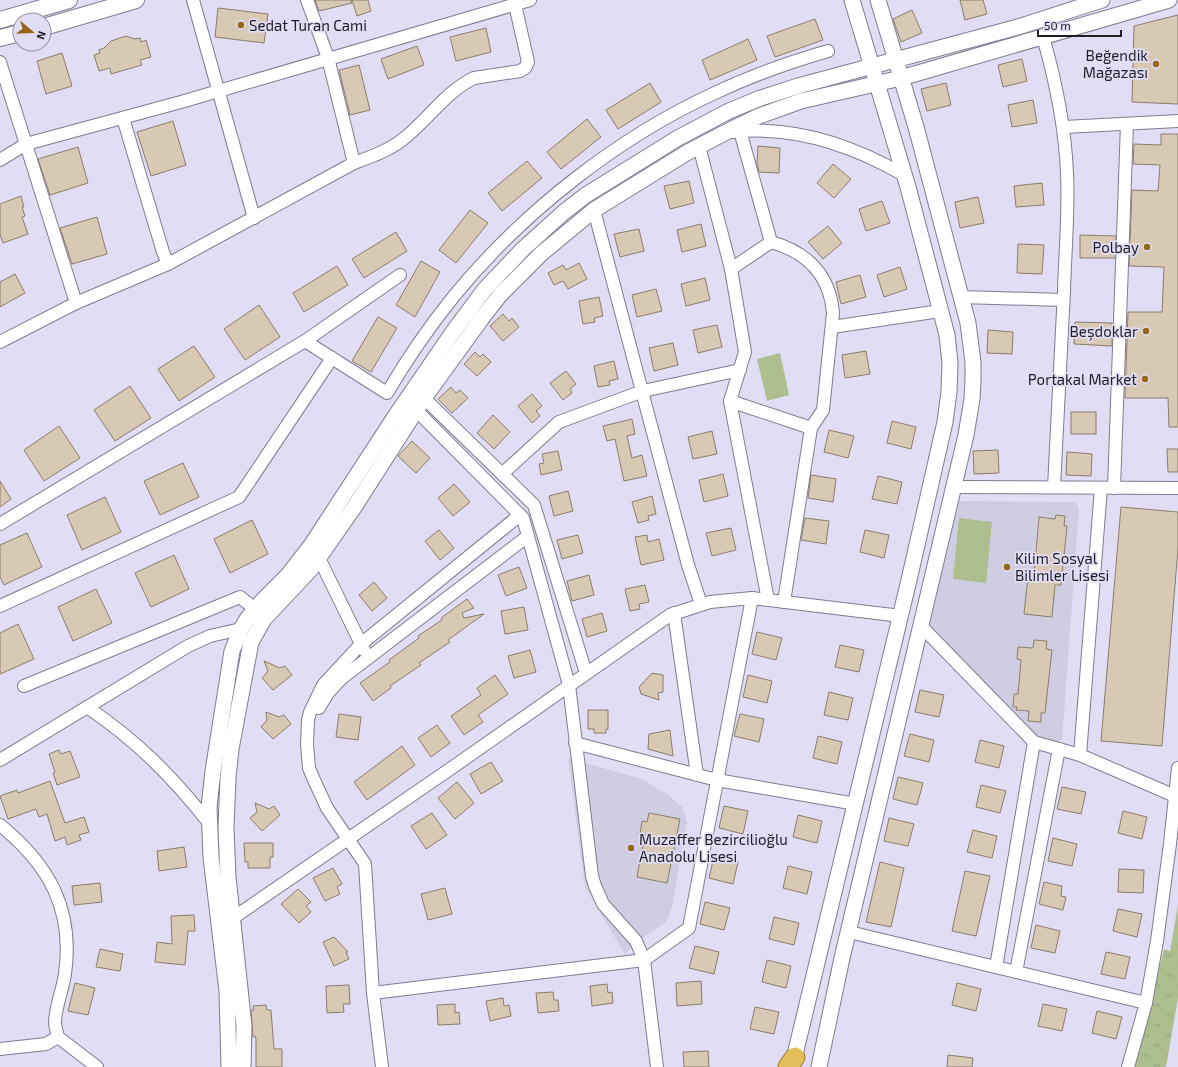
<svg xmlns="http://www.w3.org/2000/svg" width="1178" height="1067" viewBox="0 0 1178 1067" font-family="'Exo 2',sans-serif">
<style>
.education{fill:#cfcde2}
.grass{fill:url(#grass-tufts)}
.pitch{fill:#aebe8e}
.building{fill:#d8c9b5;stroke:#8b7d6b}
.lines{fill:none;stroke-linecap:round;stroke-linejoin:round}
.minor-casing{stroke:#7f7c90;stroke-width:14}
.tertiary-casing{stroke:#7f7c90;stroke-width:17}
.secondary-casing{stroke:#7f7c90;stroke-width:18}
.trunk-casing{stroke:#9b7b2e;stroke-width:21}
.minor{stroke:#fff;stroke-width:12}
.tertiary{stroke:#fff;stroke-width:15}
.secondary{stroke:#fff;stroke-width:16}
.trunk{stroke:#e4be5c;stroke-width:19}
.poi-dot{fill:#976718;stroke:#e1ddf4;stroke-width:1.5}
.labels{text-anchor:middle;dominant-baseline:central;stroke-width:3.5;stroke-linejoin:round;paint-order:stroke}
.poi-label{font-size:15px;fill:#1f1e26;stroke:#e1ddf4;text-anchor:end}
</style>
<defs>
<pattern id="grass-tufts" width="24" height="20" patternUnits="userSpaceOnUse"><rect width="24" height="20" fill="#aebe8e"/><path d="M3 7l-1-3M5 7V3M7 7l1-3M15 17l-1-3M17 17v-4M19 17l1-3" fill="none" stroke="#95a37a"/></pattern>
</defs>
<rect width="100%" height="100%" fill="#e1ddf4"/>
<g class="education">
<path d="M956,501L1075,502L1079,508L1062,740L1051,745L1027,735L926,626Z"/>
<path d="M568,758L641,779L667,794L682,807L687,822L672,907L666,922L643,938L625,954L585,887Z"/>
</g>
<path class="grass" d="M1178,905V998L1166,1067H1135L1164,949L1170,951Z"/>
<g class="pitch">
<path d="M780,353L789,395L767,401L757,359Z"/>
<path d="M959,518L992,522L986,583L953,579Z"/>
</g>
<g class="building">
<path d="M315,0H351L352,3L319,11Z"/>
<path d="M352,0H368L371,11L357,16Z"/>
<path d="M960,0H983L987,14L965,20Z"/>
<path d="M218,8L268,14L264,43L215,37Z"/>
<path d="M912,10L922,33L901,42L893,19Z"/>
<path d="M1178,15V104L1132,102L1134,26Z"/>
<path d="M815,19L823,40L775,57L767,36Z"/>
<path d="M486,28L491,52L456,61L450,37Z"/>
<path d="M126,36L135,39L140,38L141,42L146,40L151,57L140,60L142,65L111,74L110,68L99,71L94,55L100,53L99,50L104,48L111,41Z"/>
<path d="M748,39L757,60L710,80L702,60Z"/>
<path d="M417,46L424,65L388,79L381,59Z"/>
<path d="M62,53L72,86L46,94L37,61Z"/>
<path d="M1022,59L1027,81L1003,87L998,65Z"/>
<path d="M359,65L370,110L350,115L339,70Z"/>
<path d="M650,83L661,102L618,129L606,110Z"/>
<path d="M946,83L951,105L927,111L921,89Z"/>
<path d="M1033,100L1037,123L1012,127L1008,105Z"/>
<path d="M587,119L601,137L561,169L547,152Z"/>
<path d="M173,121L186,165L151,176L137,132Z"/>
<path d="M1161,134H1178V427H1169L1168,398H1125L1128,312H1162L1164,267L1129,266L1132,190L1158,191L1160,165L1133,164L1134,144L1161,145Z"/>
<path d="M758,146L780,148L779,173L759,172L757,163Z"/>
<path d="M78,147L88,183L50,195L38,159Z"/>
<path d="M527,161L542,178L502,211L488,193Z"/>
<path d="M833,164L851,179L834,198L817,183Z"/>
<path d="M689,181L694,203L670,209L664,186Z"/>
<path d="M1042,183L1044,205L1016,207L1014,186Z"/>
<path d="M21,196L24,207H22L25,216L22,217L28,234L3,243L0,235V204Z"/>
<path d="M978,197L984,223L960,228L955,202Z"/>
<path d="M882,201L890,223L866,231L859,209Z"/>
<path d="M470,210L488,223L456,263L439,250Z"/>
<path d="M97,217L107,254L72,264L60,228Z"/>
<path d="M701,224L706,246L682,252L677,230Z"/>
<path d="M828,226L842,243L823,259L808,242Z"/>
<path d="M639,229L644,251L620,257L614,234Z"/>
<path d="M396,232L407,251L364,278L352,259Z"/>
<path d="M1080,235L1116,236L1115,258H1080Z"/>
<path d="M1018,244L1044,245L1042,274L1017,273Z"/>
<path d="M421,261L440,272L415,317L396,305Z"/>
<path d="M579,263L587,279L568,289L563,281L554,285L548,273L563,265L566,270Z"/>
<path d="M337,266L348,285L304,312L293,293Z"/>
<path d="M900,267L907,289L884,297L877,275Z"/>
<path d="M15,274L25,293L0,307V282Z"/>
<path d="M860,275L866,297L841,304L836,282Z"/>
<path d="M705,278L710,300L686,306L681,284Z"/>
<path d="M656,289L662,311L637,317L632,295Z"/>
<path d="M599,297L603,316L594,318L595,322L583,324L579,301Z"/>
<path d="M259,305L280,337L245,360L224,329Z"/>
<path d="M503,314L509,321L512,318L519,327L503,341L490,326Z"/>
<path d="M378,317L397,328L371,372L352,361Z"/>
<path d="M1075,322L1112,323V346L1074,344Z"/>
<path d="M717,325L722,347L698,353L693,330Z"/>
<path d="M988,330L1013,332L1012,354L987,353Z"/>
<path d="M673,343L678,365L654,371L649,348Z"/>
<path d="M194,346L215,377L179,401L158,369Z"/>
<path d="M866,351L870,374L845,378L842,355Z"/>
<path d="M475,352L480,357L483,354L491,362L477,376L464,364Z"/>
<path d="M614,361L618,379L609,381L610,385L598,387L594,366Z"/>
<path d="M566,371L576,384L570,389L572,393L563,400L550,383Z"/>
<path d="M130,386L151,418L115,441L94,410Z"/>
<path d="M451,387L456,393L460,390L468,398L452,413L438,399Z"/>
<path d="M532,394L542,406L536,411L540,416L532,423L518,406Z"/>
<rect x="1071" y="412" width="25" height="22"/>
<path d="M493,415L510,432L494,449L477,433Z"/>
<path d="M632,419L635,434L627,436L632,458L642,455L647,476L624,481L615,439L607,441L603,426Z"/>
<path d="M892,421L916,427L911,449L887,443Z"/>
<path d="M59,426L80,458L44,481L24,450Z"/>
<path d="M829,430L854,436L848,458L824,452Z"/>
<path d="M712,431L717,454L693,459L688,437Z"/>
<path d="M412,441L430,458L416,473L398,456Z"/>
<path d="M1167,449H1178V472H1168Z"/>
<path d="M998,450L999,473L974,474L973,451Z"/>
<path d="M558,451L562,470L541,475L539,464L544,463L542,454Z"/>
<path d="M1067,452L1092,454L1091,476L1066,475Z"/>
<path d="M183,463L199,497L160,515L144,481Z"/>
<path d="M723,474L728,496L704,502L699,480Z"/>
<path d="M811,475L836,479L833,502L808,498Z"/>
<path d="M878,476L902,482L897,504L872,499Z"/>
<path d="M0,481L11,499L0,507Z"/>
<path d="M454,484L470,502L453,516L438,498Z"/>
<path d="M568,491L573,511L554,516L549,496Z"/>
<path d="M652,496L656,514L648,516L649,520L638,523L632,502Z"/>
<path d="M105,497L121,532L82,550L67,515Z"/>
<path d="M1121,507L1178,512V548L1162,746L1101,741Z"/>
<path d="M1056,515L1065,516L1064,526H1067L1061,585H1055L1052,617L1024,614L1028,576H1034L1039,517L1055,519Z"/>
<path d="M805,518L829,521L826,544L801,540Z"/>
<path d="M252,520L268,554L230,573L214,539Z"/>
<path d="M731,528L736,550L712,556L706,533Z"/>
<path d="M439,530L454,548L440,560L425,541Z"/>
<path d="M865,530L889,535L884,558L860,552Z"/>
<path d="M27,533L42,567L4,585L0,577V545Z"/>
<path d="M578,535L583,553L562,559L557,540Z"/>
<path d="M647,535L648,542L659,539L664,560L641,565L635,537Z"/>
<path d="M174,555L189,589L151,607L135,573Z"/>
<path d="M519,567L527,588L506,596L498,575Z"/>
<path d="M589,575L594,595L572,601L567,581Z"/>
<path d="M374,582L387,598L372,611L359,595Z"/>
<path d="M645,585L649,602L639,604L640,609L630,611L625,589Z"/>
<path d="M96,589L112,623L73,641L58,607Z"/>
<path d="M467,599L474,608L462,613L464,618L484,614L448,640L450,642L419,663L421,665L390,686L391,688L373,701L360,683L390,662L389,660L419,638L418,636L442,620L441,618Z"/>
<path d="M524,607L528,630L505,634L501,611Z"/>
<path d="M602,613L607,631L587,637L582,619Z"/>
<path d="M18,624L34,659L0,674V633Z"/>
<path d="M757,632L782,638L776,660L752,654Z"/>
<path d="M1034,640L1047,641L1046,649L1052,650L1045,713H1041V722L1028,721L1029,711L1016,710L1017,707H1013L1014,694H1018L1021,660L1017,659L1018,647L1033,648Z"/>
<path d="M840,645L864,650L859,672L835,667Z"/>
<path d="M530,650L536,672L514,678L508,656Z"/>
<path d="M264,661L280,668L285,666L292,675L273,690L262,678L268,671Z"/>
<path d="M652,673L663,675V692L658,693L659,700L641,694L639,687Z"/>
<path d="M495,675L508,694L478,715L483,722L464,735L451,716L481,695L477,688Z"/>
<path d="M748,675L772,681L767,703L743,697Z"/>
<path d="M920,690L944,695L939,717L915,712Z"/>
<path d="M829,692L853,698L848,720L824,715Z"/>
<path d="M588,710H608V729H606V733H594V729H588Z"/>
<path d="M266,712L279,717L284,715L291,724L273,739L261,727L267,720Z"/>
<path d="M339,714L361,717L358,740L336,737Z"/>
<path d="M740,714L764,719L759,742L734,736Z"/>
<path d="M437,725L450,743L431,757L418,738Z"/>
<path d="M670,730L673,756L648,749L649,734Z"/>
<path d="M910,734L934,740L929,762L904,756Z"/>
<path d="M818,736L842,742L837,764L813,758Z"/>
<path d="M980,740L1004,746L999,768L975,762Z"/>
<path d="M402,746L415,765L367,800L354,782Z"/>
<path d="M59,750L61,754L70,751L80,777L57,785L53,773L55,772L49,754Z"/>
<path d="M491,762L503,781L481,794L470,774Z"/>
<path d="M898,777L923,783L917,805L893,799Z"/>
<path d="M50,781L65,823L84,817L89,832L79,835L81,840L67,845L65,837L55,841L47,814L39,817L36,809L8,819L0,796L17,790L18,793Z"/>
<path d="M457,782L474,803L455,819L438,798Z"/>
<path d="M981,785L1006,791L1000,813L976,807Z"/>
<path d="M1062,787L1086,792L1081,814L1057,809Z"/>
<path d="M255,803L269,809L274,806L280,815L262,831L250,818L257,812Z"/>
<path d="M724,806L748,811L743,834L719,828Z"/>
<path d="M1123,811L1147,817L1142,839L1118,833Z"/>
<path d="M432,813L447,835L426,849L411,826Z"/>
<path d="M649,813L680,819L667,883L637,877L645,834L640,833L642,821L647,822Z"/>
<path d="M798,815L822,821L817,843L793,837Z"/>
<path d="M889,818L914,824L908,846L884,841Z"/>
<path d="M973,830L997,836L992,858L967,852Z"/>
<path d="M1053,838L1077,844L1072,866L1048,861Z"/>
<path d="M244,843H273V857H270V868H248V862H245Z"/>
<path d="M184,847L187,867L159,871L157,851Z"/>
<path d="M714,856L738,862L733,884L709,878Z"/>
<path d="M880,862L904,868L891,927L866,922Z"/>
<path d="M788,866L812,872L807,894L783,888Z"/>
<path d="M333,868L342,884L337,887L340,894L325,901L313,878Z"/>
<path d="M1119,869L1144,870L1143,893L1118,892Z"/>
<path d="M965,871L990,876L976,936L952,931Z"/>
<path d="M1044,882L1062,886L1061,896L1066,897L1063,910L1039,904Z"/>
<path d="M100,883L102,902L74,905L72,886Z"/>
<path d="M445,888L452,914L428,920L421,894Z"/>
<path d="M298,889L311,902L306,906L311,912L299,923L281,904Z"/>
<path d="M705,902L730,908L724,930L700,924Z"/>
<path d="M1118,909L1142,914L1137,937L1113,931Z"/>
<path d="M194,915L195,931H188L185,965L155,962L157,942L172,944L171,916Z"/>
<path d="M774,917L799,923L794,945L769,939Z"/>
<path d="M1036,925L1060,931L1055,953L1031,948Z"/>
<path d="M334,937L348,952H346L349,959L334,966L323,942Z"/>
<path d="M695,946L719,952L714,974L689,968Z"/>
<path d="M100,949L123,954L120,971L96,967Z"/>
<path d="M1106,952L1130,957L1125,979L1101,974Z"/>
<path d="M767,960L791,966L786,988L762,982Z"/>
<path d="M701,981L702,1004L677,1006L676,983Z"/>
<path d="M75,983L95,988L88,1015L68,1011Z"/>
<path d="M957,983L981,989L976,1011L952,1005Z"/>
<path d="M607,984L608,993L612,992L613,1003L592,1006L590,986Z"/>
<path d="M349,985L350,1004H343L344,1012L327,1013L326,986Z"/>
<path d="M553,992L554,1000H558L559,1011L538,1013L536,993Z"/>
<path d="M503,998L504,1006L509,1005L511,1016L490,1021L486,1001Z"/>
<path d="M455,1004V1013L459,1012L460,1024L438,1025L437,1005Z"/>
<path d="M1043,1004L1067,1009L1062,1031L1038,1026Z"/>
<path d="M266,1005L267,1010H271L274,1049H282V1067H256V1039L255,1036L253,1037L251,1010H254L253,1006Z"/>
<path d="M755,1007L779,1012L774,1034L750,1029Z"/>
<path d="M1097,1011L1122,1017L1116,1039L1092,1033Z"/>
<path d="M708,1051L709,1067H684L683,1052Z"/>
<path d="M948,1055L973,1058L972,1067H947Z"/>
</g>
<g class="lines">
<g class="minor-casing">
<g id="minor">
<path d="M193,0L254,218"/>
<path d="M307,0L328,58L354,163"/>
<path d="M1043,37C1056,82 1065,126 1067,173C1069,212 1065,252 1064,291C1061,357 1057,422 1054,487"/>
<path d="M0,62L76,303"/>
<path d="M1064,127L1178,121"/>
<path d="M732,132C793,125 852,145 904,175"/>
<path d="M699,146L731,269L745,352L730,401L768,600"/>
<path d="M0,160L26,144L181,102L530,0"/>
<path d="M594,210L688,565L701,604"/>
<path d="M168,264L354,163C370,157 388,151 402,140C427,121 445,92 474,78L520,71L525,68L528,62L514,0"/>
<path d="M731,269L771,242"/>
<path d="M961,297L1063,300"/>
<path d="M832,327L940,311"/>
<path d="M305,341L387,393C407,359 429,327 454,296C523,212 618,137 717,92C753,75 790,62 828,51"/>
<path d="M0,342L76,303L168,264L163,252L123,118"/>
<path d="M424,398L534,505L586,673"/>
<path d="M730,401L811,428L823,410L833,313C830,275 807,252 771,242L740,131"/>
<path d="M416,410L523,518L569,685L592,876L595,886L603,904L636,941L644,960L657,1067"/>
<path d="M502,474L559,422L643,391L740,370"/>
<path d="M954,487L1178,488"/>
<path d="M1114,488L1127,124"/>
<path d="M520,515L361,644L323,685L310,712L308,720L307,744L309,768L314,780L327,808L365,864L373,993L644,960L689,928L752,598"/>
<path d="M0,524L305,341L400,275"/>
<path d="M319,558L364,650"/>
<path d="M784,602L811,428"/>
<path d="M0,606L239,497L332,358"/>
<path d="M674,613L697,775"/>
<path d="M921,626L1034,742L1080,755L1175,796"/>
<path d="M24,686L240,597L255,609"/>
<path d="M87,707C137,741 172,776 209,823"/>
<path d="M319,708L328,693L342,678L528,536"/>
<path d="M575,743L717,780L856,804"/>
<path d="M1080,755L1101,488"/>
<path d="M0,760L188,646L210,636L241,629"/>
<path d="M0,825C49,865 74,909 65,974C63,988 55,1009 55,1022C55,1027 57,1032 58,1037L97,1067"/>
<path d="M233,918L453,767L670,615L710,602L752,598L901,616"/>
<path d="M849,932L1146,1003"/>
<path d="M996,967L1034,742"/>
<path d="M1016,972L1059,749"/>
<path d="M373,993L382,1067"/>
<path d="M0,1049L46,1044L58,1037"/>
<path d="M1128,1067L1146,1003L1157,941L1170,844L1178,768"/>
</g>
</g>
<g class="tertiary-casing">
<g id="tertiary">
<path d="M229,1067L227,991L211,857L209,807L213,771L232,651L241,629L247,619L263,600L288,575L312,544L396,415L453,332L485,289L523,249L564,212L586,195L678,138L729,111L758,99L798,86L1018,27L1102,0"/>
<path d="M243,1067L244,1026L228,877L226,827L228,778L231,749L251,642L264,619L311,569L325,549L355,506L424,398L482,318L500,295L542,253L594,210L688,152L734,128L759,116L801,101L901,78L1169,0"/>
<path d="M792,1067L909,580L945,422L949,392L950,363L947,335L908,187L852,0"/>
<path d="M819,1067L842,958L966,435L972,399L973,380V362L968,323L916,127L878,0"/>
</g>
</g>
<g class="secondary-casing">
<g id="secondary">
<path d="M0,20L69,0"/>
<path d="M44,27L136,0"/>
<path d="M0,38L20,33"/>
</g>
</g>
<g class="trunk-casing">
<path id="trunk" d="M788,1067L795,1057"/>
</g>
<use href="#minor" class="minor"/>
<use href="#tertiary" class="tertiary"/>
<use href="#secondary" class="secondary"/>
<use href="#trunk" class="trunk"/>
</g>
<g class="poi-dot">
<circle cx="241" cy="25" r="4"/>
<circle cx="1156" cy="64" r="4"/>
<circle cx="1147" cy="247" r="4"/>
<circle cx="1146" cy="331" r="4"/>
<circle cx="1145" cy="379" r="4"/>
<circle cx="1007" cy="567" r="4"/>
<circle cx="631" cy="848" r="4"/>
</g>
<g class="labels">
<g class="poi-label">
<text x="249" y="25" text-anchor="start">Sedat Turan Cami</text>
<text x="1148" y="55">Beğendik<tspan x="1148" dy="17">Mağazası</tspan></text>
<text x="1139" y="247">Polbay</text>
<text x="1138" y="331">Beşdoklar</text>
<text x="1137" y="379">Portakal Market</text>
<text x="1015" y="558" text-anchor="start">Kilim Sosyal<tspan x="1015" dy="17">Bilimler Lisesi</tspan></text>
<text x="639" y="839" text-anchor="start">Muzaffer Bezircilioğlu<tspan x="639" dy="17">Anadolu Lisesi</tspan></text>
</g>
</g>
<g transform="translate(32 32) rotate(109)"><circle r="19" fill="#e1ddf4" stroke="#9391a2"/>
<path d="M0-3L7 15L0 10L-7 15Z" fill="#976718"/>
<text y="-6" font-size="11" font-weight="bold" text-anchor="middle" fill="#1f1e26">N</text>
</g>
<path d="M1038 30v6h83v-6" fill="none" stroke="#1f1e26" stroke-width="2"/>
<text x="1044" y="30" font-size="12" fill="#1f1e26" stroke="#e1ddf4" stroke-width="3" paint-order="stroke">50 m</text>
</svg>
